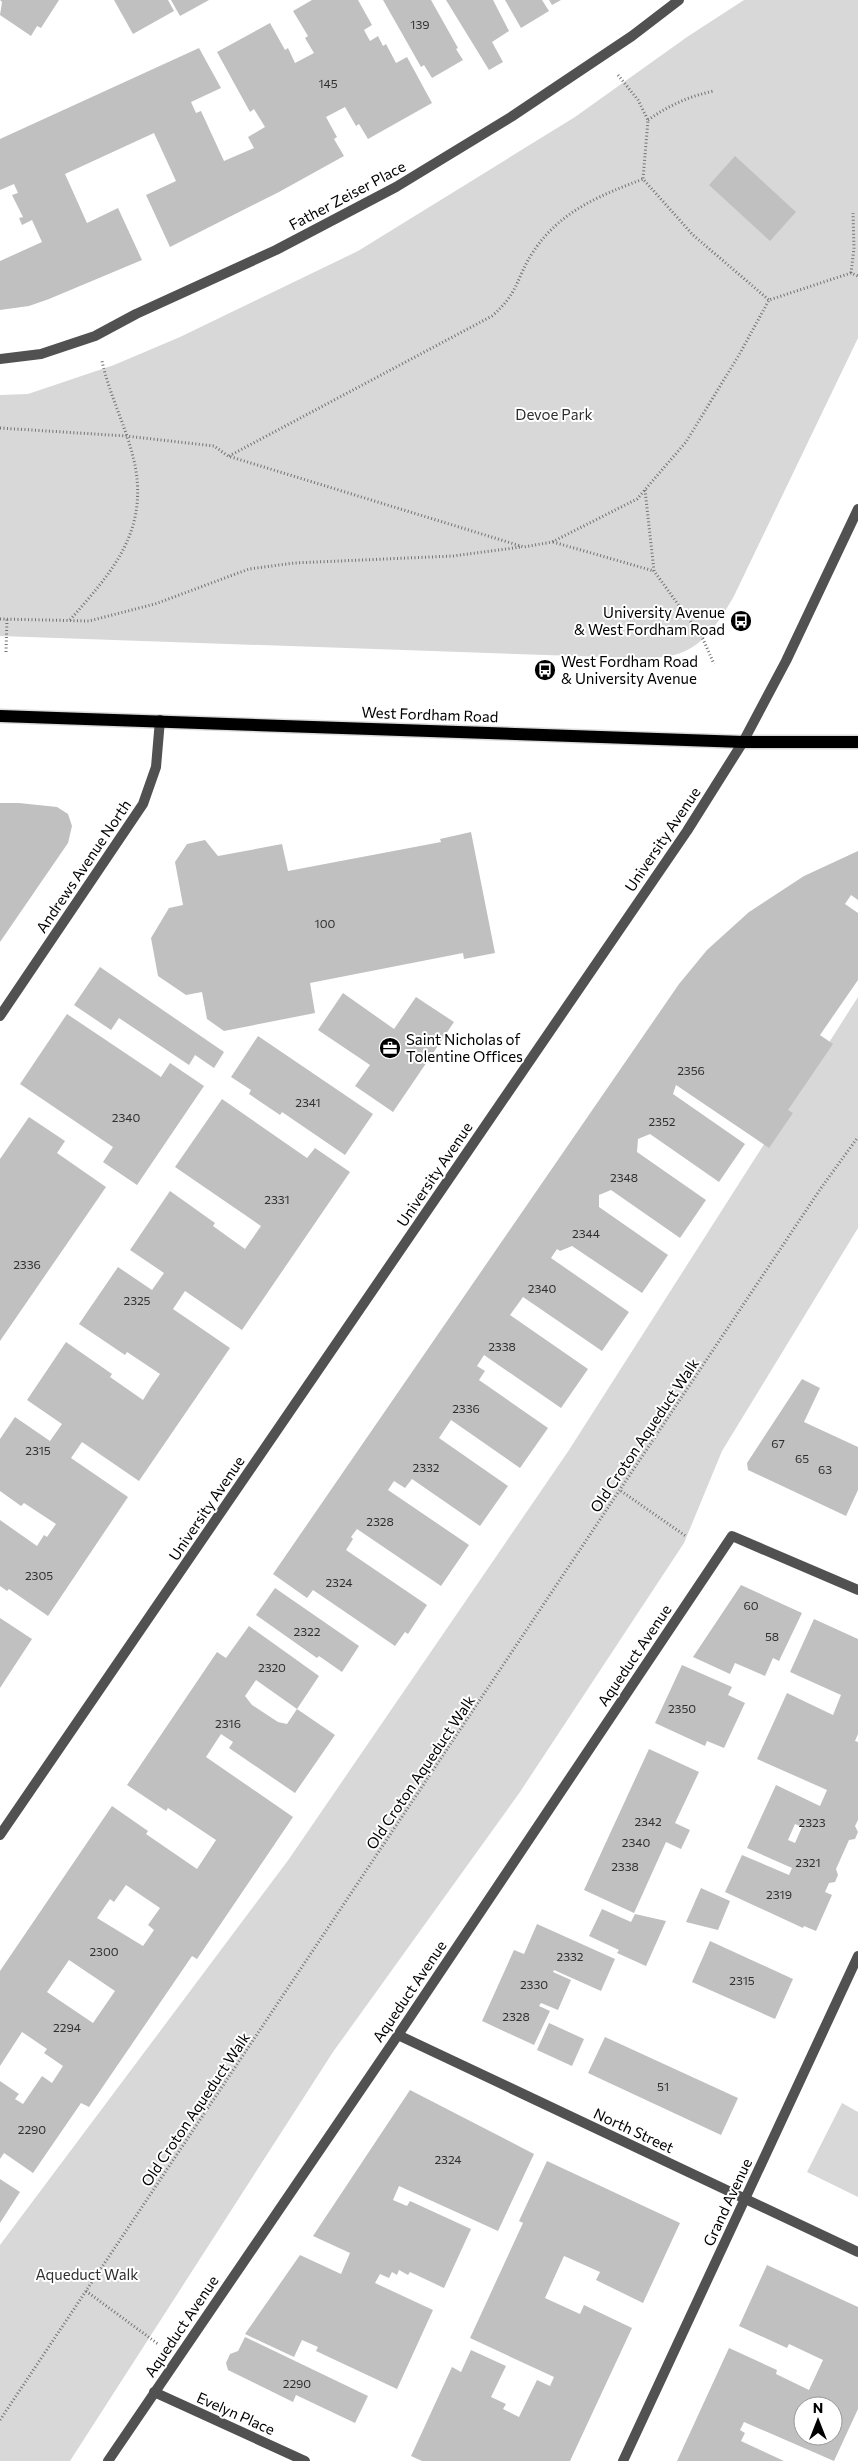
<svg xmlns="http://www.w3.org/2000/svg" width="858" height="2461" viewBox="0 0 858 2461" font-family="Commissioner,sans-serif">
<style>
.green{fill:#d8d8d8}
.building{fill:#c0c0c0;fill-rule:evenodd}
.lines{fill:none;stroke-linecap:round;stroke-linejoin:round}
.primary-casing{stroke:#dbdbdb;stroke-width:15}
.path{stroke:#737373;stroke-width:3;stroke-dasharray:1 2.5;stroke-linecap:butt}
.minor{stroke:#515151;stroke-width:10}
.tertiary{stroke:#515151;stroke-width:10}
.primary{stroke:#000;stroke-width:12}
.labels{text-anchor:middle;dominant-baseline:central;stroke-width:4;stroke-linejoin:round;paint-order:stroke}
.number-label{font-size:12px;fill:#303030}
.street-label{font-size:15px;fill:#000;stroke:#fff}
.park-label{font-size:15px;fill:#2f2f2f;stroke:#fff}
.poi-label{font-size:15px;fill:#000;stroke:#fff;text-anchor:start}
</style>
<rect width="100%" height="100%" fill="#fff"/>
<g class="green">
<path d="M744,0H858V338L734,596C719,622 702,650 670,656C659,658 646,658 634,658L0,636V395L28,394L114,365L180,337L358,251L575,117L687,37Z"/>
<path d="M858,997V1228L722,1451L684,1543L520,1792L333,2052L70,2461H0V2245L289,1859L569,1450Z"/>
<path d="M842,2103L858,2112V2197L807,2172Z"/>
</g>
<g class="building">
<path d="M0,0H59L41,28L37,26L31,36L0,15L2,2Z"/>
<path d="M114,0H168L174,11L133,34Z"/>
<path d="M171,0H209L180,16Z"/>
<path d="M312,0H358L372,25L364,30L370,41L378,36L383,46L386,44L396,63L407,57L432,103L368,139L359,124L356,126L345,107L326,117L337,137L334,139L344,156L279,192L170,247L146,195L176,181L154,133L65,174L87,223L118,208L142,260L49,299L29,306L0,310V261L42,242L32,220L22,225L19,218L23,217L12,195L18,193L14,184L0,190V139L199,48L221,88L191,102L196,113L201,111L224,161L254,148L248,137L265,127L254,109L250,112L217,52L270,23L285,50L288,48L295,63L314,53L305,38L308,36L293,11Z"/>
<path d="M383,0H431L458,48L456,49L463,60L432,78L424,65L421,67Z"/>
<path d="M446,0H493L509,31L492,42L503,62L489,70Z"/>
<path d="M505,0H542L549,11L521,28Z"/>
<path d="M549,0H561L552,5Z"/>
<path d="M735,156L796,212L770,241L709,185Z"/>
<path d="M0,803H19L57,807L68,814L72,826L68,843L0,942Z"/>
<path d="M471,832L495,953L464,959L463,953L310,983L315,1013L224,1031L207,1019L202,992L186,995L158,976L151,938L169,908L183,905L175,862L187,844L205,840L218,856L282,844L288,871L441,842L440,839Z"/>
<path d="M858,851V900L851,895L845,904L858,913V980L820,1035L833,1044L788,1110L793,1113L769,1148L676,1085L673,1094L745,1144L719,1182L650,1134L638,1139L637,1152L706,1200L680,1238L611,1190L599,1195V1207L668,1255L642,1293L572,1246L560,1251L557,1249L551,1258L629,1312L602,1351L523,1297L510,1315L588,1369L561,1408L484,1355L477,1366L485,1371L479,1380L548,1428L520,1468L451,1420L439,1438L508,1486L480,1526L412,1479L405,1488L394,1481L388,1490L469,1545L441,1586L357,1529L351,1537L353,1539L346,1550L427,1605L408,1634L405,1632L395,1646L313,1590L307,1598L273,1574L679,984L707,950L749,912L804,876Z"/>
<path d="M100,967L224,1052L214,1068L195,1055L189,1065L119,1018L111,1030L74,1005Z"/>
<path d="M343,993L394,1029L416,997L454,1022L393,1112L355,1086L370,1065L318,1030Z"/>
<path d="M67,1014L161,1077L170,1063L204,1086L137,1185L103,1162L113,1147L20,1084Z"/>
<path d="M258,1036L373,1114L345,1155L282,1112L280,1115L249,1094L251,1090L231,1077Z"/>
<path d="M222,1099L307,1158L315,1148L350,1172L242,1330L185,1291L173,1309L230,1348L139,1481L82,1442L71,1458L128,1497L48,1616L9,1589L7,1591L0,1586V1520L37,1546L44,1535L47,1537L56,1524L24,1503L21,1506L0,1491V1439L15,1417L50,1441L62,1424L27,1400L66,1342L112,1374L110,1377L143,1400L151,1387L160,1374L127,1352L125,1355L79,1324L118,1267L152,1290L164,1273L130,1250L170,1191L215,1223L213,1226L245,1249L261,1226L175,1167Z"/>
<path d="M29,1117L65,1141L57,1153L106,1187L0,1341V1159Z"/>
<path d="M802,1379L820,1388L804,1422L858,1447V1490L846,1516L748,1470L747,1463Z"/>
<path d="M741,1585L802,1613L779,1661L773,1658L765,1676L735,1663L730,1674L693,1657Z"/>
<path d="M275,1588L359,1646L342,1672L319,1656L317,1658L256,1615Z"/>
<path d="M0,1618L32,1639L0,1688Z"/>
<path d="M814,1619L858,1639V1734L855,1741L858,1742V1820L855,1826L858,1832L855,1839L849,1840L836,1869L838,1875L835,1882L829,1883L825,1892L832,1895L816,1931L804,1926L803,1928L725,1892L742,1855L789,1875L792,1868L747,1848L776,1785L820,1806L827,1790L757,1759L787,1693L833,1715L841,1695L790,1672ZM795,1824L802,1827L795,1843L788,1840Z"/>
<path d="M249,1626L319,1676L297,1709L256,1680L245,1696L252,1705L278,1722L287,1724L297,1709L335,1735L295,1793L229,1748L233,1742L221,1734L206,1757L293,1817L197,1959L192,1956L89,2107L81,2103L33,2173L4,2153L0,2159V2081L19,2094L15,2099L23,2104L42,2076L52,2083L63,2066L44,2053L47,2049L22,2032L0,2066V1971L112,1806L148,1831L146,1834L197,1869L216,1840L168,1808L166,1811L127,1785L217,1652L226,1658ZM126,1885L160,1908L148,1925L154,1930L143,1946L97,1918L110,1899L114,1902ZM69,1960L115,1991L93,2023L47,1992Z"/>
<path d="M682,1665L732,1687L728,1695L745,1703L724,1748L707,1741L705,1746L655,1723Z"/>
<path d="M649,1749L699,1772L675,1823L690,1830L681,1849L666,1842L634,1913L584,1890Z"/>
<path d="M701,1888L730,1901L718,1930L686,1922Z"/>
<path d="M602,1909L631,1922L635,1914L666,1921L646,1966L617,1953L619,1950L589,1936Z"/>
<path d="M537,1924L615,1959L601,1991L554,1970L553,1972L571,1980L558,2010L541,2003L539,2006L550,2011L534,2045L482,2021L514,1950L524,1954Z"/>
<path d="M710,1941L793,1979L775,2019L692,1982Z"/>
<path d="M549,2023L584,2039L572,2066L537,2050Z"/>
<path d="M605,2037L738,2098L721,2135L588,2073Z"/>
<path d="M410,2090L534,2154L498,2231L399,2186L393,2200L407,2206L410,2201L471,2229L444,2288L410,2272L408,2275L399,2270L397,2275L392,2272L389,2278L380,2274L375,2283L433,2310L397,2389L316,2351L318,2347L302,2340L294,2357L245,2334L300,2255L341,2274L350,2253L313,2236Z"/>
<path d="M547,2161L680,2223L643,2303L596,2280L600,2272L564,2256L545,2298L580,2314L584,2305L632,2328L570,2461H422L411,2456L452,2367L461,2372L471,2350L506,2366L491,2397L506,2404L503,2409L519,2417L537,2380L550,2386L554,2377L470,2338L523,2223L519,2221Z"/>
<path d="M0,2179L20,2192L0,2223Z"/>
<path d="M767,2265L858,2307V2409L834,2461L744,2422L740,2430L745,2433L741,2441L784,2461H677L729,2348L777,2370L776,2374L809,2390L823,2360L789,2344L787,2348L739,2326ZM803,2406H833V2436H803Z"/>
<path d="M245,2337L368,2396L355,2423L296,2395L293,2402L228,2370L226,2363L230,2354L238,2351Z"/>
</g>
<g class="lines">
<g class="primary-casing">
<path id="primary" d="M0,716L743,742H858"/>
</g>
<g class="path">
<path d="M618,75L638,100L648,120L643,179L693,235L769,300"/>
<path d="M648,120C668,106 689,96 714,91"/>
<path d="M851,273L854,248L853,213"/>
<path d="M0,428L126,436L214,446L228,456L524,547L552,542L637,499L686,442L739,355L769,300L851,273L858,276"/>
<path d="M229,456L492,316C519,293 516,278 533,252C560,211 599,196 643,179"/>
<path d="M645,490L654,571L703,639L714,664"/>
<path d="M553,542L654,571"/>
<path d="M0,619L89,621L155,604L249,569L294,563L453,556L521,547"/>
<path d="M70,620C109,575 146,536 136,471C130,434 110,398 102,361"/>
<path d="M6,652L7,619"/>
<path d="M621,1491L687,1537"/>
<path d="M86,2291L158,2344"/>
<path d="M0,2420L821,1188L858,1137"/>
</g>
<g class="minor">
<path d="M0,359L41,354L95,336L136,314L276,250L396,187L511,117L632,36L679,0"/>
<path d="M0,1016L143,804L156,767L160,720"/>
<path d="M398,2035L858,2252"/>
<path d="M154,2392L305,2461"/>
<path d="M108,2461L398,2035L732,1536L858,1590"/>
<path d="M623,2461L858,1956"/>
</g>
<path class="tertiary" d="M0,1835L687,831L743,742L786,661L858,509"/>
<use href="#primary" class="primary"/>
</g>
<defs>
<g id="bus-disc" transform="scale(1.125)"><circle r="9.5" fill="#000" stroke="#fff"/><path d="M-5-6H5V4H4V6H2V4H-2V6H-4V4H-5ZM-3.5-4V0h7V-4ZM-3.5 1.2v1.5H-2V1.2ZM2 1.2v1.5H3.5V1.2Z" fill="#fff"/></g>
<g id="office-disc" transform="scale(1.125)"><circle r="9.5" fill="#000" stroke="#fff"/><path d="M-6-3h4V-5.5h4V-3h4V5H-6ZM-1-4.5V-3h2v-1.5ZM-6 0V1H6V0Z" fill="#fff"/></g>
</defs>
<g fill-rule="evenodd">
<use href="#bus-disc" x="741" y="621"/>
<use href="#bus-disc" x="545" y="670"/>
<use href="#office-disc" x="390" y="1048"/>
</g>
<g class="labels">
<g class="number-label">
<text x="420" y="24">139</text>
<text x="328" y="83">145</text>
<text x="325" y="923">100</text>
<text x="691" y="1070">2356</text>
<text x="308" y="1102">2341</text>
<text x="126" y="1117">2340</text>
<text x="662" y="1121">2352</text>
<text x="624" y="1177">2348</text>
<text x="277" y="1199">2331</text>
<text x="586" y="1233">2344</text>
<text x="27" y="1264">2336</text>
<text x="542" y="1288">2340</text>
<text x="137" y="1300">2325</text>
<text x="502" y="1346">2338</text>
<text x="466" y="1408">2336</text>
<text x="778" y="1443">67</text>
<text x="38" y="1450">2315</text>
<text x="802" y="1458">65</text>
<text x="426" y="1467">2332</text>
<text x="825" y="1469">63</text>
<text x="380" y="1521">2328</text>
<text x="39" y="1575">2305</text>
<text x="339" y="1582">2324</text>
<text x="751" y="1605">60</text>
<text x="307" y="1631">2322</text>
<text x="772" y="1636">58</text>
<text x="272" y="1667">2320</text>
<text x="682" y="1708">2350</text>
<text x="228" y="1723">2316</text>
<text x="648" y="1821">2342</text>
<text x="812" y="1822">2323</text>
<text x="636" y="1842">2340</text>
<text x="808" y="1862">2321</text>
<text x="625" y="1866">2338</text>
<text x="779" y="1894">2319</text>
<text x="104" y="1951">2300</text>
<text x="570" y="1956">2332</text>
<text x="742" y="1980">2315</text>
<text x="534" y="1984">2330</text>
<text x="516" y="2016">2328</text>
<text x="67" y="2027">2294</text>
<text x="663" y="2086">51</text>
<text x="32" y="2129">2290</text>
<text x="448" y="2159">2324</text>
<text x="297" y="2383">2290</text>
</g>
<g class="street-label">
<text transform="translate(347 195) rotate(-28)">Father Zeiser Place</text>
<text transform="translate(430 714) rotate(2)">West Fordham Road</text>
<text transform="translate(662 839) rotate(-56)">University Avenue</text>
<text transform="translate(83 866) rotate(-56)">Andrews Avenue North</text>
<text transform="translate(434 1174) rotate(-56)">University Avenue</text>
<text transform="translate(644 1435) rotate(-56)">Old Croton Aqueduct Walk</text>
<text transform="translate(206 1508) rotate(-56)">University Avenue</text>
<text transform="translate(634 1655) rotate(-56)">Aqueduct Avenue</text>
<text transform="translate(420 1772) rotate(-56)">Old Croton Aqueduct Walk</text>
<text transform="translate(409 1991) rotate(-56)">Aqueduct Avenue</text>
<text transform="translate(195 2109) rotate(-56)">Old Croton Aqueduct Walk</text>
<text transform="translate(634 2130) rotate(25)">North Street</text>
<text transform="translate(727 2202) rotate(-65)">Grand Avenue</text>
<text transform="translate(181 2326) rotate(-56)">Aqueduct Avenue</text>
<text transform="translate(236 2413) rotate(24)">Evelyn Place</text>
</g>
<g class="park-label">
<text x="554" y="414">Devoe Park</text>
<text x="87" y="2274">Aqueduct Walk</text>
</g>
<g class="poi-label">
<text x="725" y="612" text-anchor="end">University Avenue<tspan x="725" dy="17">&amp; West Fordham Road</tspan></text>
<text x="561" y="661">West Fordham Road<tspan x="561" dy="17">&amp; University Avenue</tspan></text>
<text x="406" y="1039">Saint Nicholas of<tspan x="406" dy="17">Tolentine Offices</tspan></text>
</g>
</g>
<g transform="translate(818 2421)"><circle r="24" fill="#ffffff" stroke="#999999"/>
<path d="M0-4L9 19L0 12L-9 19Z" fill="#000000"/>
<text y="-8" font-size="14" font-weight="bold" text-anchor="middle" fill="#000000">N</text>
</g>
</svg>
